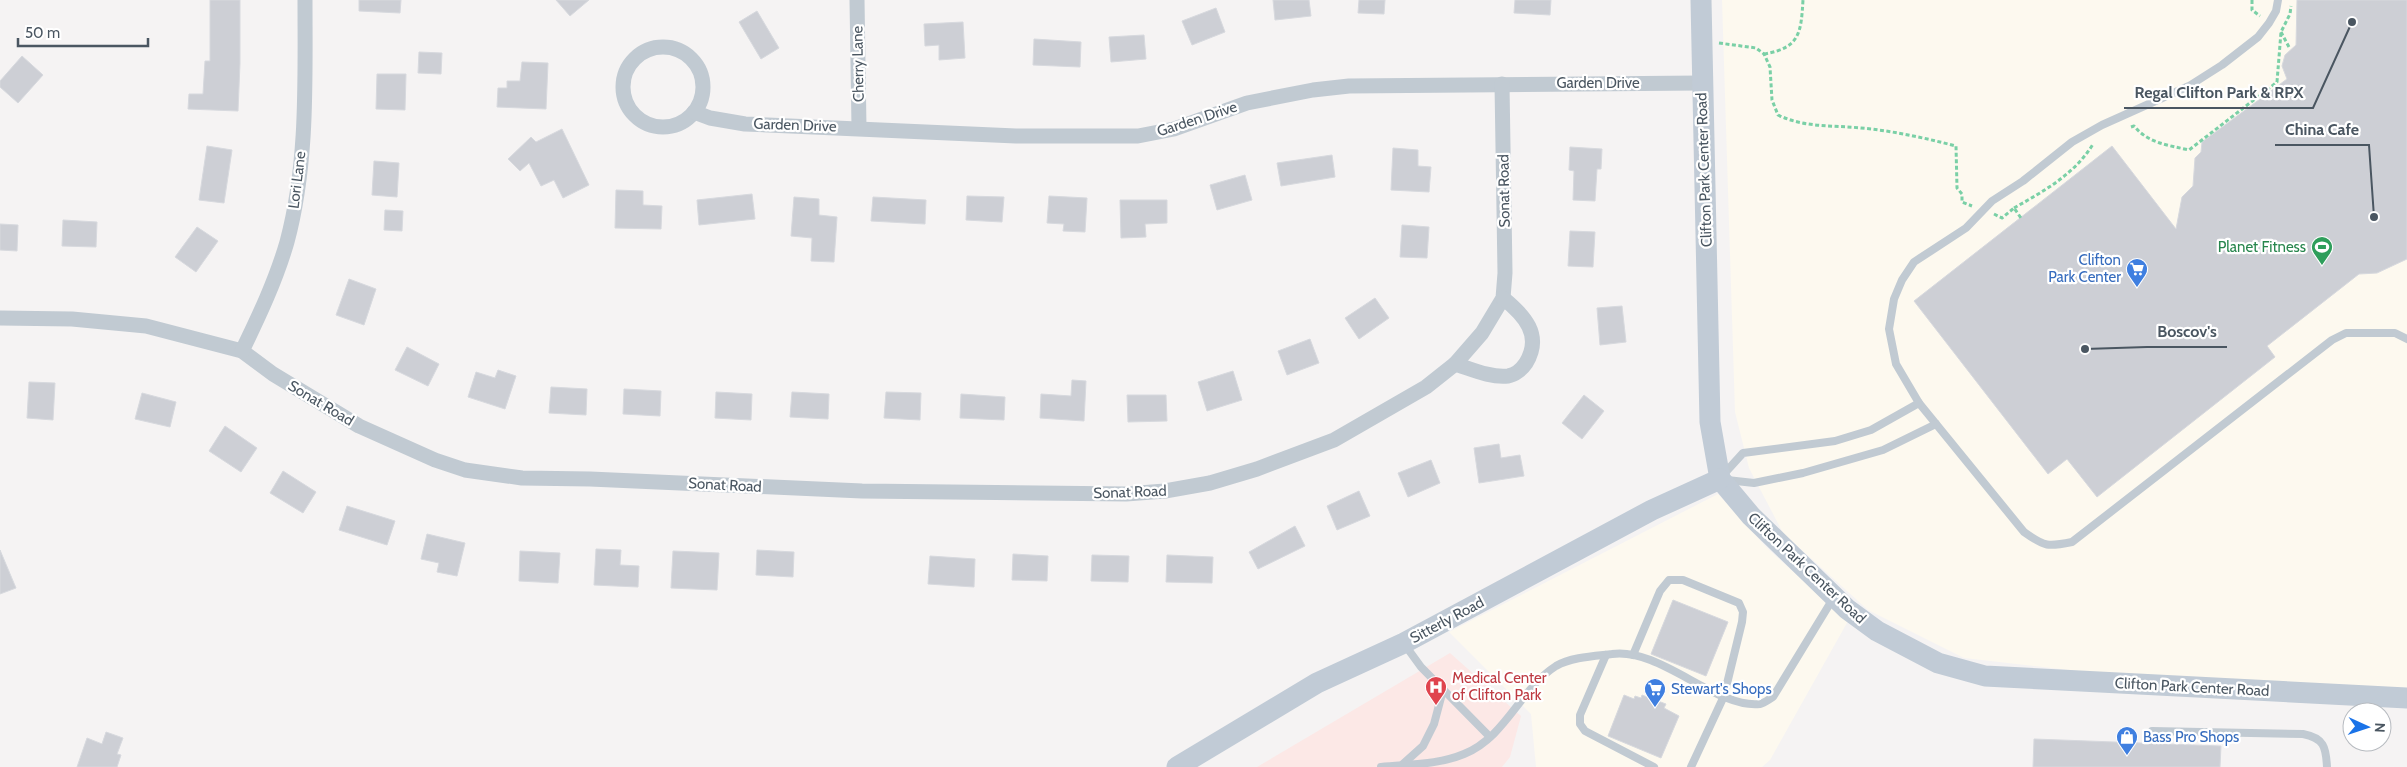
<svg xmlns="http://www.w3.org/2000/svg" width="2407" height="767" viewBox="0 0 2407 767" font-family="Cabin,sans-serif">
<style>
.commercial{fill:#fdf9ef}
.medical{fill:#fce8e6}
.building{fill:#cdcfd5;stroke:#d7d9de}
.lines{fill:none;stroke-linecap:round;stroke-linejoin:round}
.path{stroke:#7ad0a6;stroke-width:3;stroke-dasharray:4 2.5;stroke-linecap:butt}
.lane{stroke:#c1cad2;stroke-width:8}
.street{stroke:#c1cad2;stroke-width:15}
.secondary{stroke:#c1cbd6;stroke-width:21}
.labels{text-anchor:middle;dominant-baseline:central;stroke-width:4.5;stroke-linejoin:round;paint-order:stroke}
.street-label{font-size:15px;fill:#4a5661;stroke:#fff}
.leisure-label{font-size:15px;fill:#27864d;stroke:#fff;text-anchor:end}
.shop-label{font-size:15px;fill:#366cbe;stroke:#fff;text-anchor:start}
.health-label{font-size:15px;fill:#be3a42;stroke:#fff;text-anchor:start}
.leader{fill:none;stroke:#4a5661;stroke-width:2}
.callout-dot{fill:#4a5661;stroke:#fff;stroke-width:2}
.callout-label{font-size:16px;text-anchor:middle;font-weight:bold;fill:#4a5661;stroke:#fff;stroke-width:4.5;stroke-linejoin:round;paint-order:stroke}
</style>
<rect width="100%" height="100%" fill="#f5f3f3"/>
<g class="commercial">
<path d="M1722,0H2407V688L2087,672L1964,658L1868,610L1783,533L1749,468L1735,412Z"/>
<path d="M1718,494L1767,548L1848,621L1770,760L1762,767H1536L1531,714L1449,632Z"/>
</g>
<path class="medical" d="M1450,653L1521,716L1510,757L1502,767H1257Z"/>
<g class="building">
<path d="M210,0H240V63L238,111L188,109L189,94H203L205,61H210Z"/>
<path d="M359,0H401L400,13L359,11Z"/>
<path d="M556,0H589L570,16Z"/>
<path d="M1273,0H1309L1311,16L1275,20Z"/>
<path d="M1359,0H1385L1384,14L1358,13Z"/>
<path d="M1515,0H1551L1550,15L1514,13Z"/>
<path d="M2297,0H2407V259L2377,273L2359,274L2267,346L2275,357L2097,497L2067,459L2048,474L1914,301L2112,146L2176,229L2182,197L2193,186L2195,158L2201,152L2202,142L2287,79L2282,66L2285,55L2296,45Z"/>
<path d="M1216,8L1225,32L1192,45L1182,21Z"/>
<path d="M757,11L779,48L761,59L739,22Z"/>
<path d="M963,22L965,58L939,60V45L925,46L924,24Z"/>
<path d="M1144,35L1146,59L1111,62L1109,37Z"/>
<path d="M1034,39L1081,42L1080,67L1033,65Z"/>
<path d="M419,52L442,53L441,74L418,73Z"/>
<path d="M22,56L43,75L18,103L0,87V81Z"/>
<path d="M522,62L548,63L546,109L497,107L498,88H507V81H520Z"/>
<path d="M377,74H406L405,110L376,109Z"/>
<path d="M562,129L589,185L563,198L554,180L541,186L529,163L520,171L508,159L531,137L536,142Z"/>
<path d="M207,146L232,150L224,203L199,200Z"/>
<path d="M1570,147L1602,149L1601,169H1597L1595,201L1573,200L1574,171L1569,170Z"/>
<path d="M1393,148L1418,150V166L1431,167L1429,192L1391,190Z"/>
<path d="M1332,155L1335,177L1281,186L1277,163Z"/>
<path d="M374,161L399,163L397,197L372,195Z"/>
<path d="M1245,175L1252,200L1217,210L1210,185Z"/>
<path d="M616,190L643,191V205L662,206L661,229L615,228Z"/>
<path d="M752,194L755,219L699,225L697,200Z"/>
<path d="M967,196L1004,197L1002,222L966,220Z"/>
<path d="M1049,196L1087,198L1085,232L1063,231L1064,224L1047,223Z"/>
<path d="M794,197L819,199V215L837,217L834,262L811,261L812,238L791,236Z"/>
<path d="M873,197L926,200L925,224L871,221Z"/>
<path d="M1120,200H1167V223L1145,224L1146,237L1121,238Z"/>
<path d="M385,210L403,211L402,231L384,230Z"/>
<path d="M63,220L97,222L96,247L62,246Z"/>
<path d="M0,224L18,225L17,251L0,250Z"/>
<path d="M1402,225L1429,227L1427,258L1400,257Z"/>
<path d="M197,227L218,241L196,272L175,257Z"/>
<path d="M1570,231L1595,232L1593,267L1568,266Z"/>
<path d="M349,279L376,289L364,325L336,315Z"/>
<path d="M1375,298L1389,318L1359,339L1345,318Z"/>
<path d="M1622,306L1626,342L1600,345L1597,308Z"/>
<path d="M1310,339L1319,363L1287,375L1278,351Z"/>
<path d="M407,347L439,364L428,386L395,370Z"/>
<path d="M498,370L516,376L505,409L468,397L476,372L495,378Z"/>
<path d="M1233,371L1242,400L1207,411L1198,382Z"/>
<path d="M1072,380L1086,381L1084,421L1040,418L1041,394L1071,396Z"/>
<path d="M29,382L55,383L53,420L27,418Z"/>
<path d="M551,387L587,389L586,415L549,413Z"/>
<path d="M624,389L661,391L660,416L623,414Z"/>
<path d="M716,392L752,394L751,420L715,418Z"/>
<path d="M792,392L829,394L828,419L790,417Z"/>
<path d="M886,392L921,393L920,420L884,418Z"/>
<path d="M142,393L176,402L170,427L135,419Z"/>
<path d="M961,394L1005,397L1004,420L960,418Z"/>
<path d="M1127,395H1166L1167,421L1128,422Z"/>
<path d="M1584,395L1604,411L1582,439L1562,423Z"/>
<path d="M225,426L257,448L241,472L209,451Z"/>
<path d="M1499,444L1501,458L1520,455L1524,476L1479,483L1474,448Z"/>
<path d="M1431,460L1440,483L1408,497L1398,473Z"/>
<path d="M283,471L316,492L303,513L270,493Z"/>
<path d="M1359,491L1370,516L1337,530L1327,506Z"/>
<path d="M347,506L395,521L387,545L339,530Z"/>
<path d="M1295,526L1305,546L1258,569L1249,552Z"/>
<path d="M427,534L465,543L457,576L437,572L439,563L421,559Z"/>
<path d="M596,549L621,550L620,565L639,566L638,587L594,585Z"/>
<path d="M0,550L16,588L0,594Z"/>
<path d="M757,550L794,552L793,577L756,575Z"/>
<path d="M520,551L560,553L558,583L519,581Z"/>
<path d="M673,551L719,553L717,590L671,588Z"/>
<path d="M1013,554L1048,556L1047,581L1012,580Z"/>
<path d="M1092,555L1129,556L1128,582L1091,581Z"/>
<path d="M1167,555L1213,557L1212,583L1166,582Z"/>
<path d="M930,556L975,559L974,587L928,584Z"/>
<path d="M1673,600L1728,622L1706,676L1651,654Z"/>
<path d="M1624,695L1634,699L1635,696L1641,698L1642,695L1666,704L1664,708L1679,716L1661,758L1608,736Z"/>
<path d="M106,732L123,738L117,754L121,755L117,767H77L87,738L102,744Z"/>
<path d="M2034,739L2221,746L2220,767H2033Z"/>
</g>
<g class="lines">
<g class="path">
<path d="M2252,0V10L2260,16"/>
<path d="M2281,32L2290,49"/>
<path d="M1719,43L1756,48L1764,54L1770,67L1772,100L1778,115C1805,128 1832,125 1861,128C1894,131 1925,138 1956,146L1957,188L1962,194V202L1972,206"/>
<path d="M1764,54C1800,48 1801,33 1803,0"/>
<path d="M2131,127L2134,126C2148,143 2167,145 2189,150L2277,82L2281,32L2290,14L2291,6"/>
<path d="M2014,208C2044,191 2075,174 2093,144"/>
<path d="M1994,214L2002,218L2014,208L2021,218"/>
</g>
<g class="lane">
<path d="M2278,0L2276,11L2269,23L2258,37L2222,65L2189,86L2102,125L2072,142L2023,181L1992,201L1966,228L1914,262L1902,280L1894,299L1889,329L1896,364L1919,403L2024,532C2045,547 2048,547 2072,542L2332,340L2346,333H2395L2407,339"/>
<path d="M1723,475L1743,453L1835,441L1871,430L1919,403"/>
<path d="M1727,480L1754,483L1803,473L1883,450L1936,424"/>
<path d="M1405,645L1421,667L1490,737"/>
<path d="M1606,655L1580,715V724L1585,731L1654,767"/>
<path d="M1633,655L1660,591L1669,580H1683L1739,603L1743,612L1742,622L1724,696L1691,767"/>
<path d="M2152,731L2303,734C2324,738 2326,747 2327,767"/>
<path d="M1403,764L1423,746L1434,724L1443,690"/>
<path d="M1381,767C1409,764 1438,765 1464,754C1506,737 1520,689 1556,666C1571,657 1595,656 1612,654C1660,647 1716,709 1760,704C1765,703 1769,699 1773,697L1834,597"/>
</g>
<g class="street">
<path d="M857,0L859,127"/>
<circle cx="663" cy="87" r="40"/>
<path d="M694,112L710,118L745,124L1016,136H1138L1174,129L1247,103L1313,90L1349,86L1701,83"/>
<path d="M0,318L72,319L146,326L242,351L273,374L359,426L435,460L465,470L522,478L590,479L862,491L1126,494L1165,491L1210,483L1257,469L1334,440L1426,387L1455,364L1482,333L1503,298L1505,273L1502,84"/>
<path d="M242,351C259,316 276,280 287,242C308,164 305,80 305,0"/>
<path d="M1455,364C1471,369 1491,378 1508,376C1515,375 1522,369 1526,363C1543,335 1524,315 1503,298"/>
</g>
<g class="secondary">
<path d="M1701,0L1710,422L1720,479L1751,516L1847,609L1877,631L1938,663L1985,676L2407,698"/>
<path d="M1177,767L1317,683L1404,643L1652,510L1720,479"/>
</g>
</g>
<defs>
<g id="stadium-pin" transform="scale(1.125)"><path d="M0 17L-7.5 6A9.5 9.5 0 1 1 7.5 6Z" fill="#2e9e5b" stroke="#fff"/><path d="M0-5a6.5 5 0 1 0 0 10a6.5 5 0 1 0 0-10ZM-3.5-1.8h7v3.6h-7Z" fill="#fff"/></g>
<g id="supermarket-pin" transform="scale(1.125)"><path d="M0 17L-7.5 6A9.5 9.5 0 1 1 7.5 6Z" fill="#3f7fe0" stroke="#fff"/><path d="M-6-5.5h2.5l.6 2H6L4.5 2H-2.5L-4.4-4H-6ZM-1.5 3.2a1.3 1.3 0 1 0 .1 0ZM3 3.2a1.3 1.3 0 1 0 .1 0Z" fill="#fff"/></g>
<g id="hospital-pin" transform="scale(1.125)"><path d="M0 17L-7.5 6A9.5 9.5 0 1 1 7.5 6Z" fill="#e0444e" stroke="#fff"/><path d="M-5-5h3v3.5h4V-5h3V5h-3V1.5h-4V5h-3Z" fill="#fff"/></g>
<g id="shop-pin" transform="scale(1.125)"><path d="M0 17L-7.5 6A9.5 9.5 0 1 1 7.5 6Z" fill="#3f7fe0" stroke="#fff"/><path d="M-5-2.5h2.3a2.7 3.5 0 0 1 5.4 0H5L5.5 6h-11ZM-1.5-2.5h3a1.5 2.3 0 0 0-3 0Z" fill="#fff"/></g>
</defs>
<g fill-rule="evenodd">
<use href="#stadium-pin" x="2322" y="247"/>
<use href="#supermarket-pin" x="2137" y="269"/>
<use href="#hospital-pin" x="1436" y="687"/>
<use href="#supermarket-pin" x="1655" y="689"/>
<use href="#shop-pin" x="2127" y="737"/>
</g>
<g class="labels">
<g class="street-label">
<text transform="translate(858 64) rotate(-91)">Cherry Lane</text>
<text x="1598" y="83">Garden Drive</text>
<text transform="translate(1197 119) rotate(-18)">Garden Drive</text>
<text transform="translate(795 125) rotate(2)">Garden Drive</text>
<text transform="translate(1704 170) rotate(-92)">Clifton Park Center Road</text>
<text transform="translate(297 180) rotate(-83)">Lori Lane</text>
<text transform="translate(1504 191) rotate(-91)">Sonat Road</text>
<text transform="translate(321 403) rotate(31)">Sonat Road</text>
<text transform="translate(725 485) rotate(3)">Sonat Road</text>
<text transform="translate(1130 492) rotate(-2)">Sonat Road</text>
<text transform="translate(1807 568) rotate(43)">Clifton Park Center Road</text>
<text transform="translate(1447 620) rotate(-28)">Sitterly Road</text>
<text transform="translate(2192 687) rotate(3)">Clifton Park Center Road</text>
</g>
<g class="leisure-label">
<text x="2306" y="247">Planet Fitness</text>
</g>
<g class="shop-label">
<text x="2121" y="260" text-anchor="end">Clifton<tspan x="2121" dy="17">Park Center</tspan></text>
<text x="1671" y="689">Stewart's Shops</text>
<text x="2143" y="737">Bass Pro Shops</text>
</g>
<g class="health-label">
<text x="1452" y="678">Medical Center<tspan x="1452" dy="17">of Clifton Park</tspan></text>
</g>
</g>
<path class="leader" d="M2352 22L2313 108H2124M2374 217L2369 145H2275M2085 349L2147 347H2227"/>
<g class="callout-dot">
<circle cx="2352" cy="22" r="5"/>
<circle cx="2374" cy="217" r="5"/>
<circle cx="2085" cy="349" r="5"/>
</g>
<g class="callout-label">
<text x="2219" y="98">Regal Clifton Park &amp; RPX</text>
<text x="2322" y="135">China Cafe</text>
<text x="2187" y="337">Boscov's</text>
</g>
<g transform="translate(2367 727) rotate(93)"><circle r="24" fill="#ffffff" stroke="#b7bbc0"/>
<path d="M0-4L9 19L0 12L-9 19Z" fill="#1a73e8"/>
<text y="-8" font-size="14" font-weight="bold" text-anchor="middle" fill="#4a5661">N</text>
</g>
<path d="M18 38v8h130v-8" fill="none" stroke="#4a5661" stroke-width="2.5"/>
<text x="25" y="38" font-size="15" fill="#4a5661" stroke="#ffffff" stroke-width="4" paint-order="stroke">50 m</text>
</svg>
